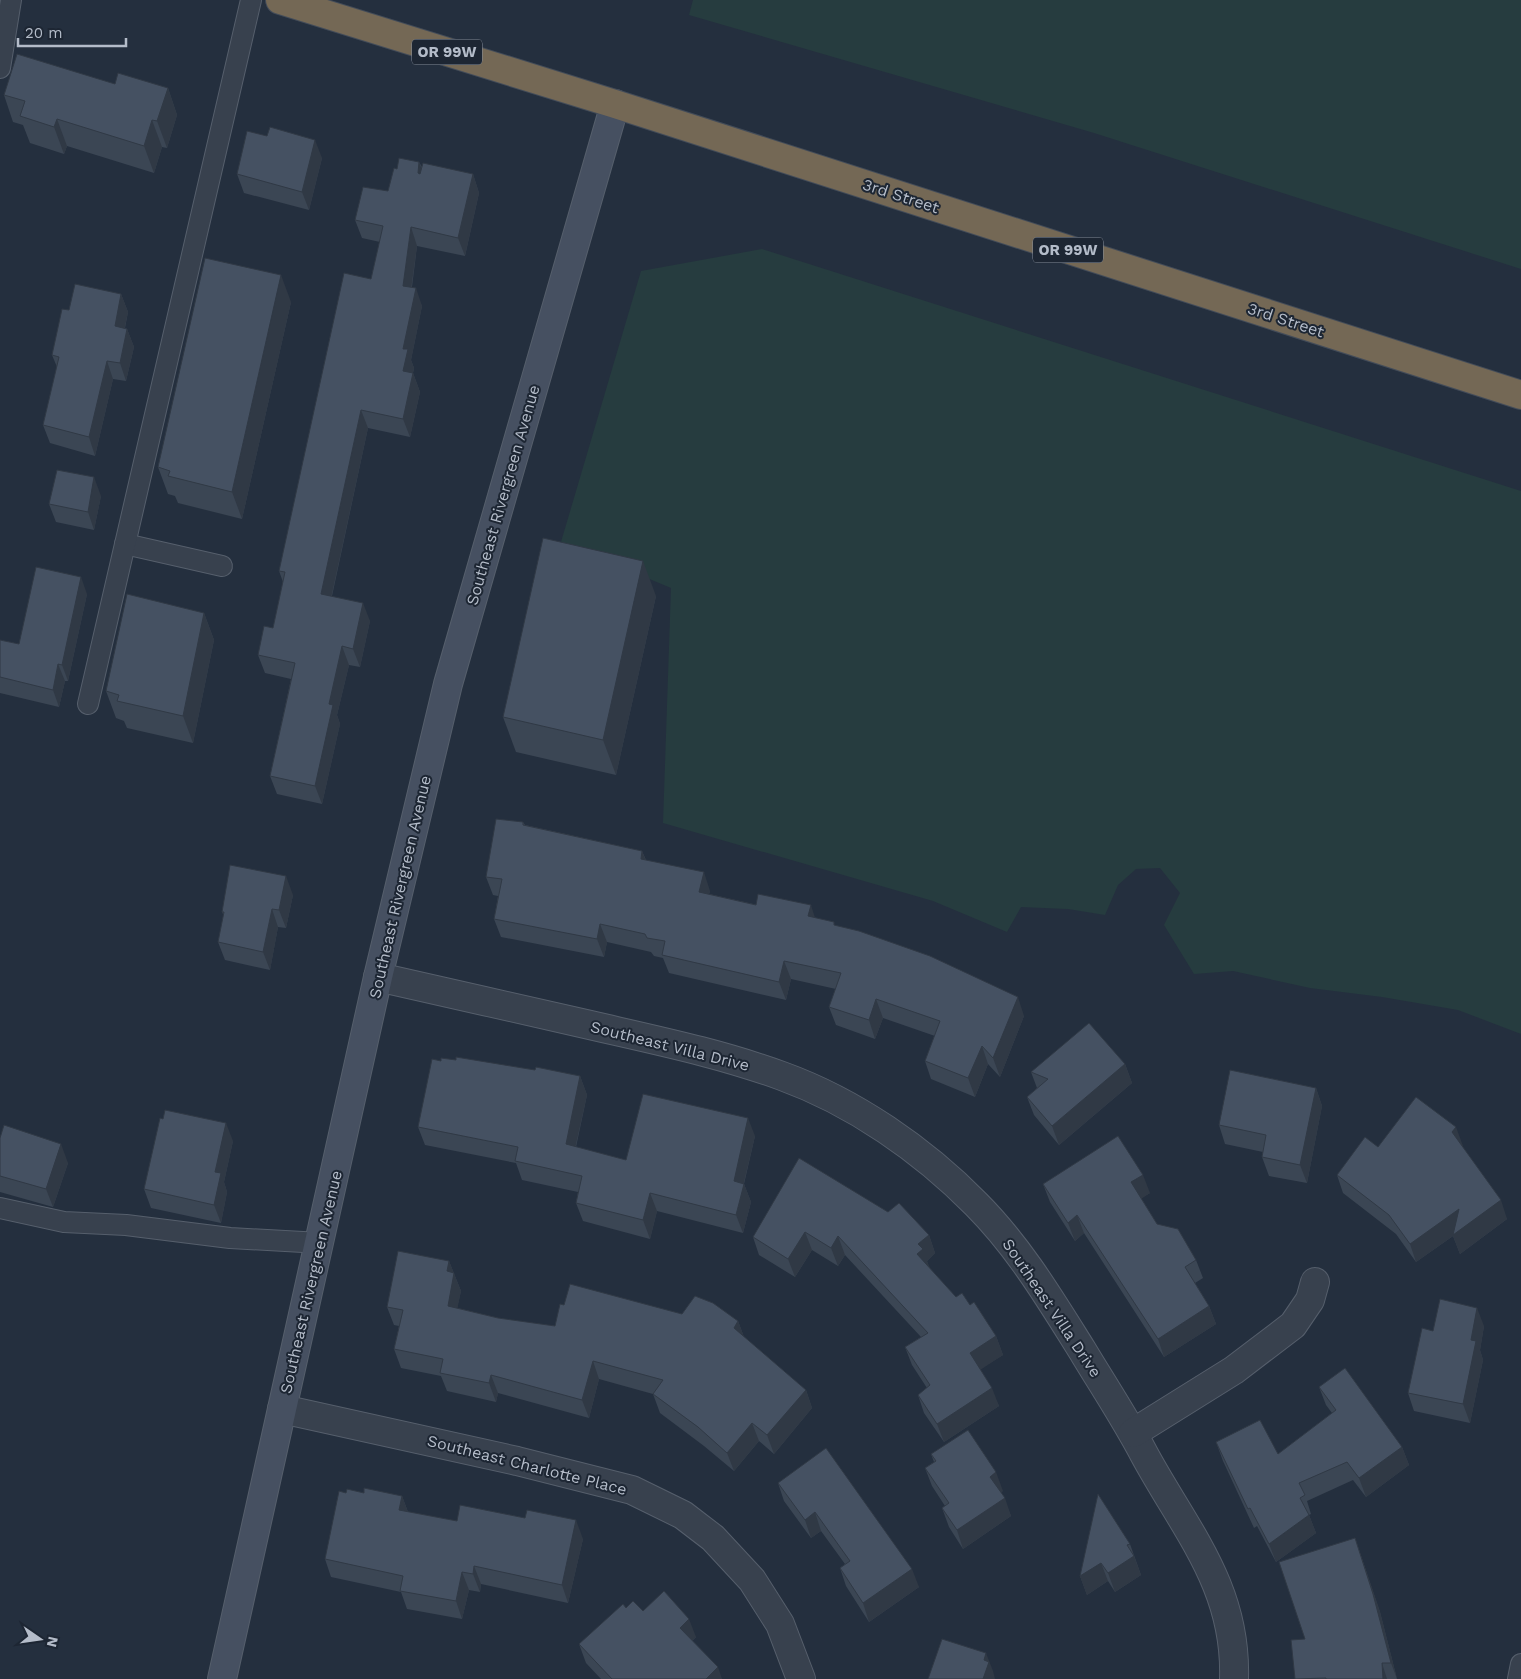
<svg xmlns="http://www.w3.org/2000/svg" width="1521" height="1679" viewBox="0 0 1521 1679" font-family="'Work Sans',sans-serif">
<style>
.green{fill:#263c3f}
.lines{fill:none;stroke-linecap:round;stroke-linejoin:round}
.lane-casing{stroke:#565f6c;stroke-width:22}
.street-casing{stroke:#565f6c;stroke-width:30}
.secondary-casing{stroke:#565f6c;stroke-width:30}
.highway-casing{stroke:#434c59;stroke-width:30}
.lane{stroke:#38414e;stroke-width:20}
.street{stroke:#38414e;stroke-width:28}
.secondary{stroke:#465061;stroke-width:28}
.highway{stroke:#746855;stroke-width:28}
.wall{fill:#3b4654}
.shaded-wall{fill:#303945}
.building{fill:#455162;stroke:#303945}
.labels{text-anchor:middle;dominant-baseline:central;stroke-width:4;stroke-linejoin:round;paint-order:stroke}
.shield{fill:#1d2633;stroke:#878f9c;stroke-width:1}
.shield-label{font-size:15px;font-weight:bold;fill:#b4bcc9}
.street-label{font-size:16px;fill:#b4bcc9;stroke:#1d2633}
</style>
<rect width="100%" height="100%" fill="#242f3e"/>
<g class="green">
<path d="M693,0H1521V269L1094,133L689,15Z"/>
<path d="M762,249L1521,491V1034L1458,1010L1382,997L1310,988L1233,971L1194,974L1164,925L1180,893L1160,868L1136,869L1118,885L1105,915L1068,909L1021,907L1007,932L933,901L663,823L671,588L561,542L641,271Z"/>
</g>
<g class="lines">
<g class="lane-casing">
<g id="lane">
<path d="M0,68L11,0"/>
<path d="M125,544L222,566"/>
<path d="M88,704L251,0"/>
<path d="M0,1208L64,1222L126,1225L230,1238L321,1243"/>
<path d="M1518,1679L1521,1664"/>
</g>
</g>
<g class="street-casing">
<g id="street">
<path d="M378,977C449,993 519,1009 590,1025C655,1040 719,1053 782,1076C854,1102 923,1150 976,1204C1019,1247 1050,1299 1082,1350C1103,1385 1125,1418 1144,1454C1185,1530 1237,1586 1234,1679"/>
<path d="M282,1409L517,1461L632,1490L683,1515L713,1538L752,1580L780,1624L801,1679"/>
<path d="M1133,1433L1234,1370L1293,1325L1310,1300L1315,1282"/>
</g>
</g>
<g class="secondary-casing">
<path id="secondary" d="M222,1679L378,977L448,684L615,104"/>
</g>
<g class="highway-casing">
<path id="highway" d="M280,0L615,104L1521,395"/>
</g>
<use href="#lane" class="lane"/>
<use href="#street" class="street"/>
<use href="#secondary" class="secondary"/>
<use href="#highway" class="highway"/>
</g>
<g class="wall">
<path d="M115,84L168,88L177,115L167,148L162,147L154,173L67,146L64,154L30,143L23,125L13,122L4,95Z"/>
<path d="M267,136L322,158L309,210L244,193L237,174Z"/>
<path d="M419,162L422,167L473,174L479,193L465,256L417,246L412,287L422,306L411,360L414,368L413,373L420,392L410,437L368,428L332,596L370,621L360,667L349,665L337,715L340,724L322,804L277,794L270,776L291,679L265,673L258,655L273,628L283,582L279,571L371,279L380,242L362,238L355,220L388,191L397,169Z"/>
<path d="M121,294L128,312L125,328L127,329L134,347L126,381L113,379L95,456L50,443L43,425L57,367L52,355L69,310Z"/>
<path d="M291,302L242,519L178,503L175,496L168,494L158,467Z"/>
<path d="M101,496L94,530L56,522L49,504Z"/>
<path d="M87,594L68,681H65L59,707L0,693V640L19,644Z"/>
<path d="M656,596L616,775L516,752L503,717Z"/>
<path d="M204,613L214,640L193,743L127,728L124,721L116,718L106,691Z"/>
<path d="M523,822L525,825L642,851L646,860L710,891L709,894L815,918L835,925L1024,1016L1000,1077L988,1064L975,1097L931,1079L925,1061L935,1036L883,1018L875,1039L836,1025L829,1007L836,989L791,979L786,1000L669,973L663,958L654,956L651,952L607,942L604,957L501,937L494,919L498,896L493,895L486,877Z"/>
<path d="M293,895L286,928L278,927L270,970L225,960L218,942L224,916L222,912Z"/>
<path d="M456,1060L580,1076L587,1095L576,1147L626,1160L755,1136L744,1184L751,1202L743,1233L657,1211L650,1239L583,1221L576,1203L578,1192L522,1180L516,1163L425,1145L418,1127L441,1061Z"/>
<path d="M1125,1064L1132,1083L1059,1145L1034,1115L1027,1097L1037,1088L1031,1072Z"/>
<path d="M1316,1088L1322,1106L1307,1183L1269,1176L1262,1157L1263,1152L1225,1144L1219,1125Z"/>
<path d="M0,1138L68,1163L53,1207L0,1192Z"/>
<path d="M233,1141L224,1182L227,1192L221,1223L151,1208L144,1189Z"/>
<path d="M1462,1146L1507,1219L1460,1254L1453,1236L1416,1262L1396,1234L1343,1193L1337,1175L1378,1147L1463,1146Z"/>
<path d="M1043,1184L1150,1193L1141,1198L1157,1224L1196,1260L1203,1278L1195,1283L1209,1306L1216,1324L1164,1357L1084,1233L1075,1241L1050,1202Z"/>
<path d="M888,1212L929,1235L935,1253L927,1261L929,1268L956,1297L970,1305L996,1336L1003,1355L980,1369L999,1406L944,1442L924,1413L918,1395L927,1388L912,1365L905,1347L921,1337L845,1255L838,1266L812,1250L795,1277L759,1255L753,1237Z"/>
<path d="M449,1261L461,1291L457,1308L498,1318L555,1326L564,1305L682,1314L738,1321L744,1337L806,1390L812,1408L774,1454L759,1441L734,1471L704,1446L660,1413L653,1394L599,1379L589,1418L498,1393L496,1402L447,1391L441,1376L401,1368L394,1349L399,1326L394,1325L387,1307Z"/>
<path d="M1484,1326L1480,1350L1483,1360L1470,1423L1414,1411L1408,1393L1433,1331Z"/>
<path d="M1319,1387L1402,1447L1409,1465L1366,1497L1353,1480L1307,1501L1311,1514L1309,1515L1316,1533L1276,1562L1257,1526L1254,1528L1223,1461L1216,1442L1278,1454L1332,1413L1326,1405Z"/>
<path d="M931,1454L1003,1491L1001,1492L1011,1516L963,1549L949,1527L942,1508L945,1506L932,1486L925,1468L934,1462Z"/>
<path d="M778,1483L919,1587L869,1622L846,1586L840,1568L845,1564L821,1531L811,1538L784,1501Z"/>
<path d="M346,1493L402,1496L408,1512L457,1521L583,1539L568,1603L481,1584L480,1592L469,1590L462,1619L407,1609L401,1592L331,1577L325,1559Z"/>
<path d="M1355,1538L1380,1612L1397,1679H1295L1305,1639Z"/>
<path d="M1130,1544L1141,1575L1115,1592L1108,1581L1087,1595L1080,1576Z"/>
<path d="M626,1608L643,1611L696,1637L692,1641L722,1679H601L586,1663L579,1644Z"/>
</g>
<g class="shaded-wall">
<path d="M168,88L177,115L167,148L157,121Z"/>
<path d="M57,119L67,146L64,154L54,127Z"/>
<path d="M152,120L162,147L154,173L144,146Z"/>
<path d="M315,140L322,158L309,210L302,192Z"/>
<path d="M419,162L426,180L418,173Z"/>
<path d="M473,174L479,193L465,256L458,238Z"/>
<path d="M411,227L417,246L409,304L403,286Z"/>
<path d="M281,275L291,302L242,519L232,492Z"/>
<path d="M416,288L422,306L411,360L414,368L409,389L403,371V349Z"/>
<path d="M121,294L128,312L121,345L115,326Z"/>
<path d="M127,329L134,347L126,381L120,363Z"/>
<path d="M107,361L113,379L95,456L89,437Z"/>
<path d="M413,373L420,392L410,437L403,419Z"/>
<path d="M361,410L368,428L328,612L321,594Z"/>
<path d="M94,477L101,496L94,530L88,512Z"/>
<path d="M643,561L656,596L616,775L603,740Z"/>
<path d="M81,577L87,594L68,681L62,665Z"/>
<path d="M363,603L370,621L360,667L353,649Z"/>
<path d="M204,613L214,640L193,743L183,716Z"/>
<path d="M342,646L349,665L337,715L340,724L322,804L315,786L329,704Z"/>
<path d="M58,664L65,681L59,707L53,690Z"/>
<path d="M642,851L649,869L641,859Z"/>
<path d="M704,872L710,891L706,910L699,892Z"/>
<path d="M286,876L293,895L286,928L279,910Z"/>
<path d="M811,905L817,924L808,916Z"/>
<path d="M272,909L278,927L270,970L263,952Z"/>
<path d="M600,924L607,942L604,957L597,939Z"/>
<path d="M784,961L791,979L786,1000L779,982Z"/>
<path d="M1018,997L1024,1016L1000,1077L993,1058Z"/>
<path d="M876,999L883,1018L875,1039L869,1020Z"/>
<path d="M982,1046L988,1064L975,1097L968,1078Z"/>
<path d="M1125,1064L1132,1083L1059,1145L1052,1126Z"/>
<path d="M580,1076L587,1095L572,1162L566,1144Z"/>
<path d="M1316,1088L1322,1106L1307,1183L1300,1165Z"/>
<path d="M748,1118L755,1136L740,1199L734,1181Z"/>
<path d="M226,1123L233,1141L224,1182L227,1192L221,1223L214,1205L215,1172Z"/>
<path d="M1456,1127L1463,1146L1459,1151L1452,1132Z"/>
<path d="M61,1144L68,1163L53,1207L46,1189Z"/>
<path d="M1143,1175L1150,1193L1138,1201L1131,1182Z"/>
<path d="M744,1184L751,1202L743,1233L736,1215Z"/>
<path d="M650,1193L657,1211L650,1239L643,1220Z"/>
<path d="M1501,1200L1507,1219L1460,1254L1453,1236L1416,1262L1410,1244L1459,1209Z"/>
<path d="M1077,1215L1084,1233L1075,1241L1068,1223Z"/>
<path d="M805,1232L812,1250L795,1277L788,1259Z"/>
<path d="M929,1235L935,1253L927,1261L930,1268L924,1273L917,1254L918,1244Z"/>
<path d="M838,1236L845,1255L838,1266L831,1248Z"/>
<path d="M449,1261L461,1291L454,1325L448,1306L447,1271Z"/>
<path d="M1209,1306L1216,1324L1164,1357L1158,1339Z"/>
<path d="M1477,1308L1484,1326L1480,1350L1483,1360L1470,1423L1463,1404L1471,1340Z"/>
<path d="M738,1321L745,1340L734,1328Z"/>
<path d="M996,1336L1003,1355L977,1372L970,1353Z"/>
<path d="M593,1361L599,1379L589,1418L582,1400Z"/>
<path d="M491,1375L498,1393L496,1402L489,1383Z"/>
<path d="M992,1388L999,1406L944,1442L937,1424Z"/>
<path d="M806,1390L812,1408L774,1454L767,1435Z"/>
<path d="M752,1423L759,1441L734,1471L727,1453Z"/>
<path d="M1402,1447L1409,1465L1366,1497L1359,1478Z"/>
<path d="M996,1472L1003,1491L997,1495L990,1477Z"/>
<path d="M402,1496L409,1515L399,1510Z"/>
<path d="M1005,1498L1011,1516L963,1549L957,1530Z"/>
<path d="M815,1512L821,1531L811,1538L805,1520Z"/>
<path d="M1309,1515L1316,1533L1276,1562L1269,1544Z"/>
<path d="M576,1520L583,1539L568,1603L562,1585Z"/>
<path d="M1355,1538L1380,1612L1397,1679L1391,1663Z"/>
<path d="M1134,1556L1141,1575L1115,1592L1108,1573Z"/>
<path d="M1101,1563L1108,1581L1087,1595L1080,1576Z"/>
<path d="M474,1566L481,1584L480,1592L473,1574Z"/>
<path d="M912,1569L919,1587L869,1622L863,1603Z"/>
<path d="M462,1572L469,1590L462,1619L456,1601Z"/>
<path d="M689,1619L696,1637L686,1646L680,1628Z"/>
<path d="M986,1653L993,1671L995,1679H983L984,1660Z"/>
<path d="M1382,1663L1387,1679H1383Z"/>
<path d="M718,1667L722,1679H706Z"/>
</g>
<g class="building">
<path d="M17,54L115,84L118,73L168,88L157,121L152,120L144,146L57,119L54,127L20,116L25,101L4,95Z"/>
<path d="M270,127L315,140L302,192L237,174L247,131L267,136Z"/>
<path d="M399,158L419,162L418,173L420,174L423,163L473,174L458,238L411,227L403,286L416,288L403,349H408L403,371L413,373L403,419L361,410L321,594L363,603L353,649L342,646L329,704L333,705L315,786L270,776L295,663L258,655L264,626L273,628L285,572L279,571L344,273L371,279L383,226L355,220L363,187L388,191L394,168L397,169Z"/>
<path d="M205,258L281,275L232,492L168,476L170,471L158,467Z"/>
<path d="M75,284L121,294L115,326L127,329L120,363L107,361L89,437L43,425L59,357L52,355L62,309L69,310Z"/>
<path d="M57,470L94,477L88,512L49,504Z"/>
<path d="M543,538L643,561L603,740L503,717Z"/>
<path d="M36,567L81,577L62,665L58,664L53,690L0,677V640L19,644Z"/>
<path d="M127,594L204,613L183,716L117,701L119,695L106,691Z"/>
<path d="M496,819L523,822V825L642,851L641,859L704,872L699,892L756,905L758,894L811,905L808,916L834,922V925L859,931L930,956L1018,997L993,1058L982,1046L968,1078L925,1061L940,1021L876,999L869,1020L829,1007L841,973L784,961L779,982L662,955L665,941L647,938L645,934L600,924L597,939L494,919L502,879L486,877Z"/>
<path d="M230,865L286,876L279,910L272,909L263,952L218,942L224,912H222Z"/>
<path d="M1089,1023L1125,1064L1052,1126L1027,1097L1048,1079L1031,1072Z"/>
<path d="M456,1057L535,1070L536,1067L580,1076L566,1144L626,1160L643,1094L748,1118L734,1181L744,1184L736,1215L650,1193L643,1220L576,1203L582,1176L515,1161L518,1147L418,1127L432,1059L441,1061V1058L456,1060Z"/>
<path d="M1230,1070L1316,1088L1300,1165L1262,1157L1266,1135L1219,1125Z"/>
<path d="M1416,1097L1456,1127L1452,1132L1501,1200L1453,1235L1459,1209L1410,1244L1389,1215L1337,1175L1365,1137L1378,1147Z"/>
<path d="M165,1110L226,1123L215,1172L221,1173L214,1205L144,1189L160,1118L163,1119Z"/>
<path d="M4,1125L61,1144L46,1189L0,1176V1138Z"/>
<path d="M1118,1136L1143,1175L1131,1182L1157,1224L1178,1229L1196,1260L1185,1267L1209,1306L1158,1339L1077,1215L1068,1223L1043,1184Z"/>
<path d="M799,1158L888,1212L899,1203L929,1235L918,1244L923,1249L917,1254L956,1297L962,1293L970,1305L974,1302L996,1336L970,1353L992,1388L937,1424L918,1395L930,1385L905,1347L928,1333L838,1236L831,1248L805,1232L788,1259L753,1237Z"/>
<path d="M398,1251L449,1261L447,1271L454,1273L448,1306L498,1318L555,1326L560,1304L564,1305L570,1284L682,1314L695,1296L713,1303L738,1321L734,1328L806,1390L767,1435L752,1423L727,1453L698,1427L653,1394L663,1380L593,1361L582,1400L491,1375L489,1383L440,1373L443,1359L394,1349L403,1310L387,1307Z"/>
<path d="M1440,1299L1477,1308L1471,1340L1476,1341L1463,1404L1408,1393L1422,1328L1433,1331Z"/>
<path d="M1345,1368L1402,1447L1359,1478L1347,1462L1299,1483L1305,1495L1300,1498L1309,1515L1269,1544L1250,1508L1248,1509L1216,1442L1260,1420L1278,1454L1336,1410L1319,1387Z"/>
<path d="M968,1430L996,1472L990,1477L1005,1498L957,1530L942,1508L949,1503L925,1468L936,1461L931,1454Z"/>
<path d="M826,1448L912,1569L863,1603L840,1568L850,1561L815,1512L805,1520L778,1483Z"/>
<path d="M364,1488L402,1496L399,1510L457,1521L460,1505L525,1518L527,1510L576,1520L562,1585L474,1566L473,1574L462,1572L456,1601L400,1591L403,1576L325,1559L339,1491L346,1493L347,1489L364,1493Z"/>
<path d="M1098,1494L1130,1544L1127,1545L1134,1556L1108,1573L1101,1563L1080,1576Z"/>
<path d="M1355,1538L1373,1594L1391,1663H1382L1383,1679H1326V1678L1295,1679L1291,1640L1305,1639L1279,1562Z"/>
<path d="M664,1591L689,1619L680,1628L718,1667L706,1679H612L579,1644L623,1604L626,1608L633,1601L643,1611Z"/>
<path d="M942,1639L986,1653L984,1660L989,1662L983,1679H928Z"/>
</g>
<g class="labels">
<g class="shield">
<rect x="412" y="39.5" width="70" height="25" rx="4"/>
<rect x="1033" y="237.5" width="70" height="25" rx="4"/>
</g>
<g class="shield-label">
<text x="447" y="52">OR 99W</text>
<text x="1068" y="250">OR 99W</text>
</g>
<g class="street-label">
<text transform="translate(901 196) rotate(18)">3rd Street</text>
<text transform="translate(1286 320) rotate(18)">3rd Street</text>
<text transform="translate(503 495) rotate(-74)">Southeast Rivergreen Avenue</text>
<text transform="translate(400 887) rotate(-77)">Southeast Rivergreen Avenue</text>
<text transform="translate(670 1046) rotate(14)">Southeast Villa Drive</text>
<text transform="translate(311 1282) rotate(-77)">Southeast Rivergreen Avenue</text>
<text transform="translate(1052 1308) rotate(56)">Southeast Villa Drive</text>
<text transform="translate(527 1465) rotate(14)">Southeast Charlotte Place</text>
</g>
</g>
<g transform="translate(40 1639) rotate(103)" stroke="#1d2633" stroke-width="4" paint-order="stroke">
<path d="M0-4L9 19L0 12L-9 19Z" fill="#b4bcc9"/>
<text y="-8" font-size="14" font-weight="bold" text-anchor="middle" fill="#b4bcc9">N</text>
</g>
<path d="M18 38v8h108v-8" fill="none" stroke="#b4bcc9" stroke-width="2.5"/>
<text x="25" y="38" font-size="15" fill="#b4bcc9" stroke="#1d2633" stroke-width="4" paint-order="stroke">20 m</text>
</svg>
